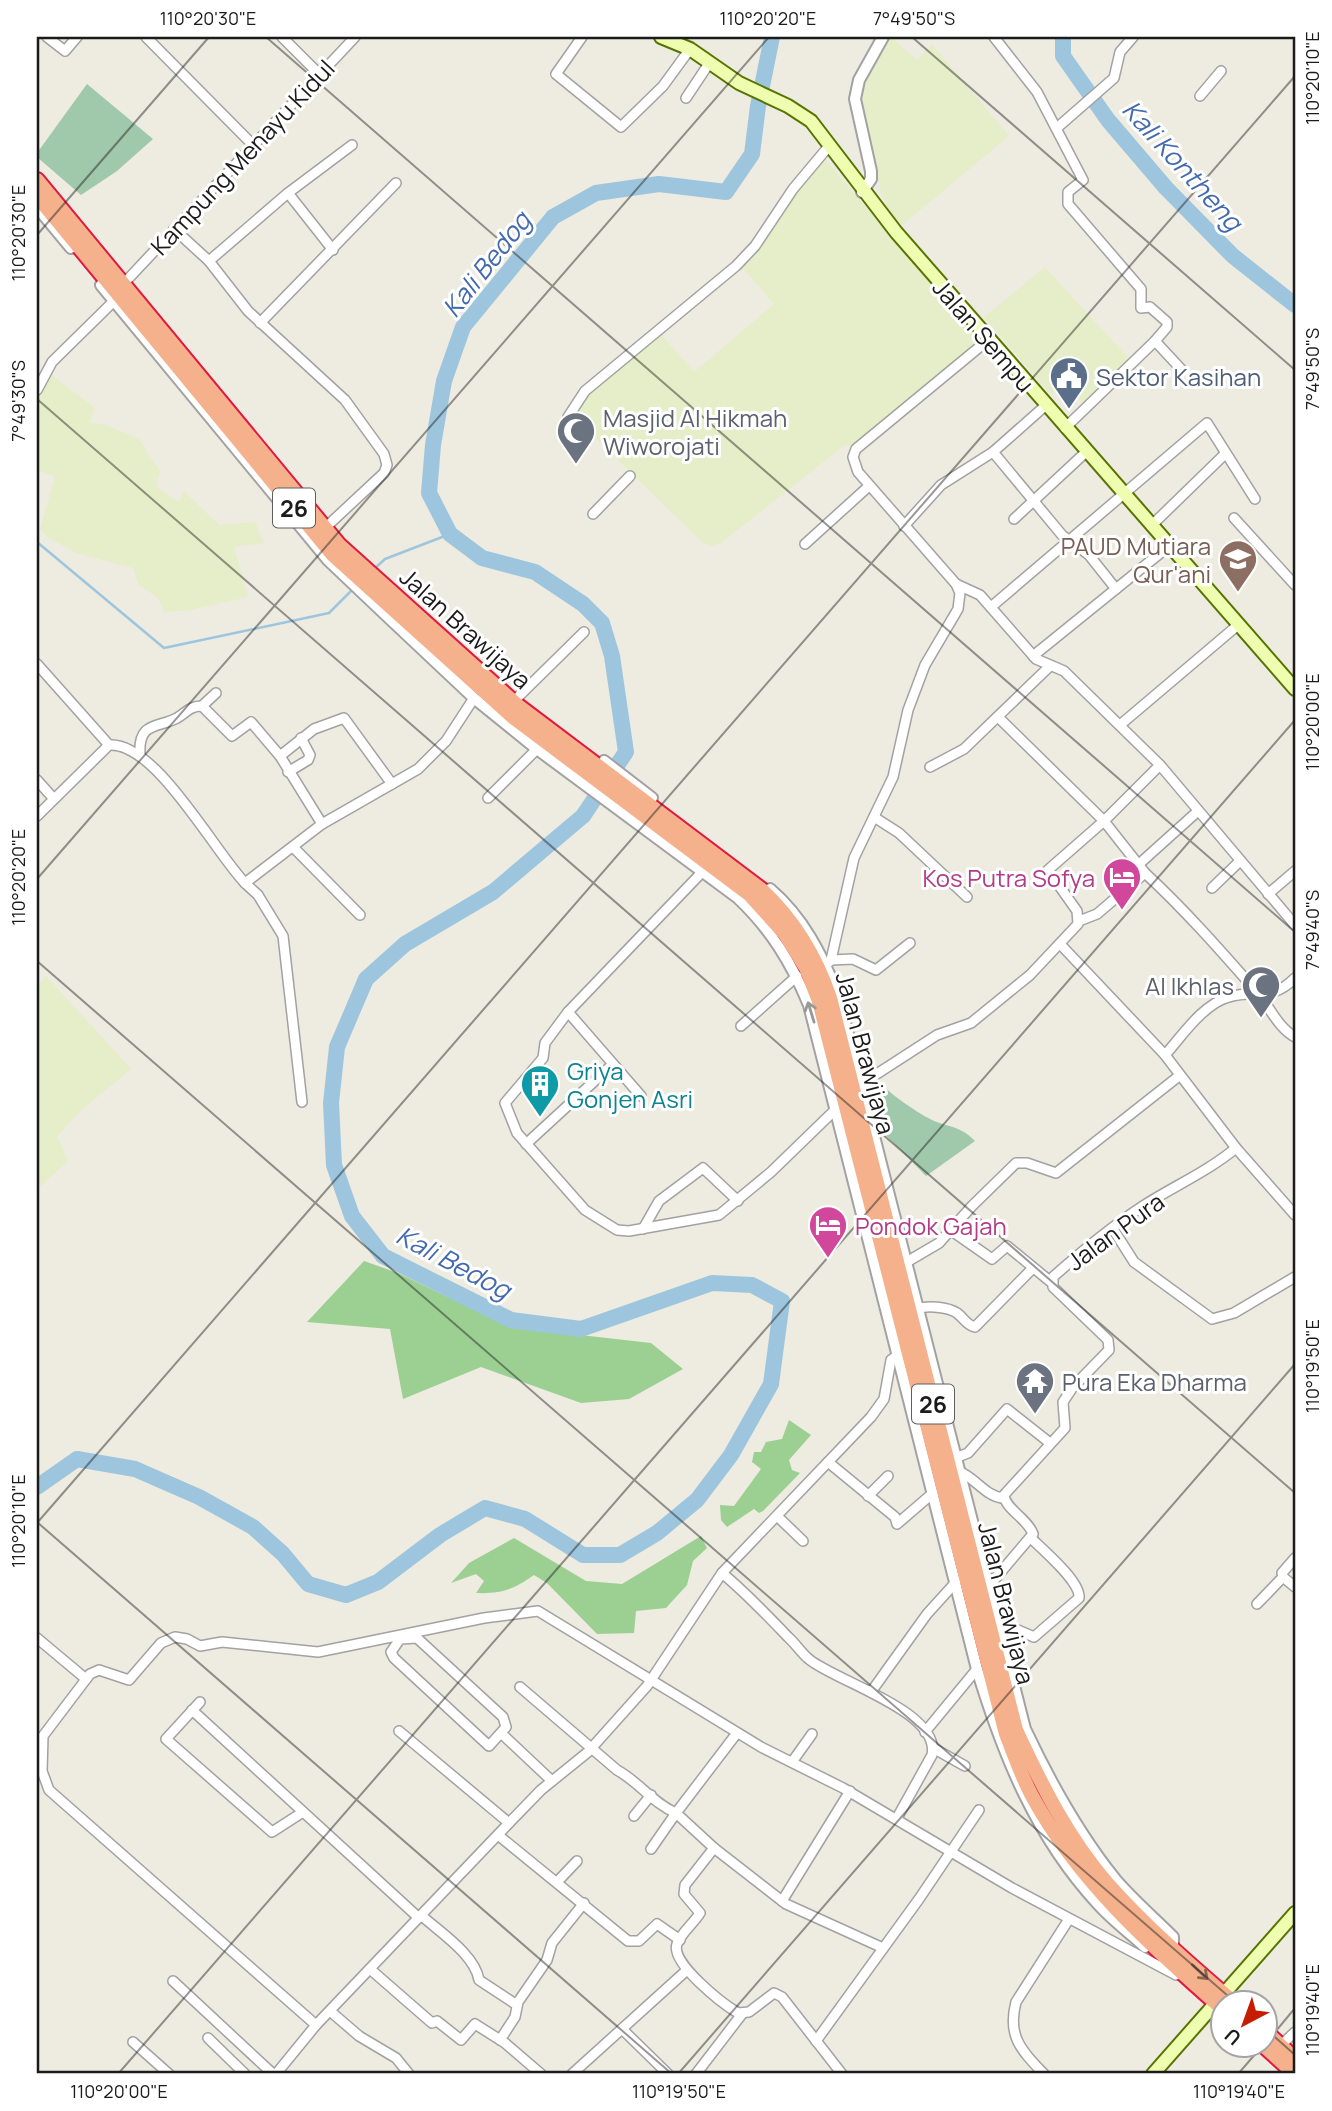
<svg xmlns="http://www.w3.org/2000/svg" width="1332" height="2111" viewBox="0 0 1332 2111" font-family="Manrope,sans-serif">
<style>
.farmland{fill:#e6eec9}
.forest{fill:#9bd092}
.cemetery{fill:#a0c8ab}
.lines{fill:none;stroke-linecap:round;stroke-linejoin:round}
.stream{stroke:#9dc6de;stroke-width:2.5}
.river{stroke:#9dc6de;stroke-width:16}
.minor-casing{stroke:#a2a2a2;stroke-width:12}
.tertiary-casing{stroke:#a2a2a2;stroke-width:14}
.secondary-casing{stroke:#577400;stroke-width:16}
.trunk-casing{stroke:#df1941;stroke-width:18}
.minor{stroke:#fff;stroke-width:9}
.tertiary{stroke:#fff;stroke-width:10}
.secondary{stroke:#eefdaf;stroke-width:12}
.trunk{stroke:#f5b18c;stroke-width:14}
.oneway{stroke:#989898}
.oneway2{stroke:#886654}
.ticks{fill:none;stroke:#1b1b1b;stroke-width:2;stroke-opacity:0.45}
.labels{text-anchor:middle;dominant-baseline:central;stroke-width:6;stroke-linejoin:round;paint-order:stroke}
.shield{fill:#fff;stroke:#5f5f5f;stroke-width:2}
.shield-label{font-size:23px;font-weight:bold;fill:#1b1b1b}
.street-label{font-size:24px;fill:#1b1b1b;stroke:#fff}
.service-label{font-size:24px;fill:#4e5e75;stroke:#fff;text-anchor:start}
.worship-label{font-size:24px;fill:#5b616d;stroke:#fff;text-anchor:start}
.education-label{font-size:24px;fill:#785e54;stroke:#fff;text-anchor:end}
.hotel-label{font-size:24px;fill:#b23c85;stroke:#fff;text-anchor:end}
.culture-label{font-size:24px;fill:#0d838f;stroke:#fff;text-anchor:start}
.water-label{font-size:26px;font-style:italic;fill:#436aaf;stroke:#fff}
.neatline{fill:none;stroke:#1b1b1b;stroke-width:2.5}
.ticks-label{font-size:18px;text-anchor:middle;fill:#1b1b1b}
</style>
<rect width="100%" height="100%" fill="#eeebe0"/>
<g class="farmland">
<path d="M891,37L917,60L932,44L1009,136L902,225L888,209L881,193L859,98L866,77Z"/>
<path d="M823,157L975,334L977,340L975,346L853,446L845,445L721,543L711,546L701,541L576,419L574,414L583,398L660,333L694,372L774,304L740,265L775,226L796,191Z"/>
<path d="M1045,267L1130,360L1084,405L1065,383L1051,395L984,317Z"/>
<path d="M50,374L94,407L90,423L103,424L139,439L160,472L156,487L179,502L184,491L219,525L255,522L264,543L234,547L248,597L190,610L164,612L158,598L138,584L133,568L76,553L46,536L40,529L55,476L37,470V396Z"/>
<path d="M46,976L131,1069L80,1111L57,1136L68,1161L37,1189V982L39,984Z"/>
</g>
<g class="forest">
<path d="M364,1261L398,1273L510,1327L651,1343L683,1369L629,1399L581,1403L481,1367L403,1399L390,1329L307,1322Z"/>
<path d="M789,1420L811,1435L789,1460L792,1470L800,1473L763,1511L759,1513L754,1509L727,1527L721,1520L720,1505L734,1506L761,1469L752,1462L754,1452H761L766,1442L782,1439Z"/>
<path d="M701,1536L707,1548L693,1561L687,1585L666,1608L636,1611L634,1633L597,1634L547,1583L534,1575C513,1590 501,1594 476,1593L484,1581L476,1574L451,1583L469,1563L514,1538L586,1581L622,1584Z"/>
</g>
<g class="cemetery">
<path d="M87,84L153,139L117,171L81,195L37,157V153Z"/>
<path d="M875,1077C885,1091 916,1112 932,1120C950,1128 959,1125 975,1141L926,1176L874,1123L866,1085Z"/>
</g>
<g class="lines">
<g class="stream">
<path d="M37,542L164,648L329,613L351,591"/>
<path d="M373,570L385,559L450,534"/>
</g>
<g class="river">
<path d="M1063,37V56L1108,120L1166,188L1233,256L1295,305"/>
<path d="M37,1487L77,1459L135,1469L199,1497L253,1527L283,1554L308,1584L346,1595L378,1582L440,1535L485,1508L525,1519L583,1555H620L657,1533L697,1500L731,1455L771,1384L782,1301L752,1285L712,1283L581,1329L511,1320L383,1256L352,1216L334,1165L331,1103L337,1047L366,979L405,944L493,892L583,816L626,752L612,656L602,623L583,604L535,572L482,558L450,534L429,493L433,445L444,381L463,327L553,217L596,193L659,184L726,192L752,154L758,106L772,37"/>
</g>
<g class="minor-casing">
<g id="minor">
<path d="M47,37L65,51L77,37"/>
<path d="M146,37L252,144"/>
<path d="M282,37L320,75"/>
<path d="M582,37L556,74L621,127L663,86L690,49"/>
<path d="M994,37L1037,92L1083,180L1068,192V204L1141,289V308L1150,307L1167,322V327L1155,341L1065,428"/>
<path d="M1200,96L1221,71"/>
<path d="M686,98L710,62"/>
<path d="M1058,127L1114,78L1120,52L1133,37"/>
<path d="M288,193L333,250"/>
<path d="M174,229L209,261L248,311L345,400L384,454L387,465L384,473L325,528"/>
<path d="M209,261L288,193L352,145"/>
<path d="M129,278L355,37"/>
<path d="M260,323L396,183"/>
<path d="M1155,341L1181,369"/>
<path d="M37,390L52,362L114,301"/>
<path d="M568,417L585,391L736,266L755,246L793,189L829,146"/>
<path d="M993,452L1062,535L1089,555L1116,589"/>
<path d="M593,514L630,476"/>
<path d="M1234,518L1295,585"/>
<path d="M1014,519L1086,452"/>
<path d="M904,526L941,485L993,452L1045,406"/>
<path d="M1151,526L1225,454"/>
<path d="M805,544L869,486"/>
<path d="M991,607L1207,423L1255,499"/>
<path d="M1033,656L1169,546"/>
<path d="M37,664L109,745"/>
<path d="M519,696L584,632"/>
<path d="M202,706L216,693"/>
<path d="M998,717L1104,821L1145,873L1097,914L1079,921"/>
<path d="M1120,725L1238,625"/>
<path d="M140,754C138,721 159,728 177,718C187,712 190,706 202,706L232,736L251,722L280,756L322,824"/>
<path d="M280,756L314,729L344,718L392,784"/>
<path d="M1160,765L1295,925"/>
<path d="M930,767L964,749L1050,666"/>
<path d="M288,772L308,760L310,755L301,738"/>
<path d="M37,780L54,799"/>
<path d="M488,798L537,749"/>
<path d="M37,816L109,745C155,741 214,851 245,883L322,824L418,769L446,741L474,698"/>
<path d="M874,817L899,833L967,897"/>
<path d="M294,848L360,915"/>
<path d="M1138,865L1198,811"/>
<path d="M707,867L568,1012L545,1043L543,1058L505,1103L517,1133L585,1210L617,1230L629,1231L719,1215L771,1172L837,1108"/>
<path d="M1145,873C1185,910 1221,951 1257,992C1270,1007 1278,1028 1295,1037"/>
<path d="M245,883L258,895L283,936L302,1102"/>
<path d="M1212,888L1240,861"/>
<path d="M1268,894L1295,871"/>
<path d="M1061,945L1165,1055"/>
<path d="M831,960L853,959L876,970L910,943"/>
<path d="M826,965L831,960L854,858L893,777L908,710L925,665L958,609L960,593L956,584L858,472L853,457L856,449L988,340"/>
<path d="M1295,978C1271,1002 1256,989 1229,997C1203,1004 1182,1036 1165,1055L1236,1148L1295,1215"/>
<path d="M568,1012L641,1096"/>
<path d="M741,1026L797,976"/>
<path d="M860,1081L869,1079L937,1035L971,1023L1030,975L1078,924L1077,911L1048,870L1104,821L1160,765L1064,671L1036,659L980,595L956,584"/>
<path d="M526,1144L613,1064"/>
<path d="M643,1229L659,1201L703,1168L738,1201"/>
<path d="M1113,1229L1134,1262L1212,1319L1234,1313L1295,1277"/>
<path d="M952,1231L992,1259L1007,1246L1051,1282"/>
<path d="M905,1263L939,1243L972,1206L1016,1163H1027L1056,1173L1179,1076"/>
<path d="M917,1309C927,1305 948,1307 957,1313C964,1318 966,1325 975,1327L1032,1269"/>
<path d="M955,1458L968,1453L1007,1409L1050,1443"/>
<path d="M828,1462L895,1517L897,1524L933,1493"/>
<path d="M958,1471C975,1477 986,1497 1003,1498"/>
<path d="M868,1496L888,1476"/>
<path d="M777,1516L803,1541"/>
<path d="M722,1573C745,1592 767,1615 788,1637C796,1644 802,1654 810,1660C838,1682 941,1712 932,1755L897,1818"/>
<path d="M1283,1577L1295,1587"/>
<path d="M987,1584L994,1580L1033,1534C1028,1519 1005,1509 1004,1495L1065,1428L1063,1402L1073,1387L1109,1350L1108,1340L1053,1287V1277C1081,1252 1111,1227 1143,1206C1174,1186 1207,1172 1236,1148"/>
<path d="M1257,1604L1283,1577L1282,1573L1295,1558"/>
<path d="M999,1631L1011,1627L1034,1637L1079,1598C1081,1582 1044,1551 1032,1539"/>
<path d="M37,1638L86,1679"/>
<path d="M417,1638L503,1717L506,1727L489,1746L394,1658L391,1652L400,1639Z"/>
<path d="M520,1687L617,1770C639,1782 654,1804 676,1813L651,1849"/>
<path d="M871,1692L927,1614L956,1582"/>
<path d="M200,1702L166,1739L272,1832L303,1812"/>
<path d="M192,1710L419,1918"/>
<path d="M399,1731L509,1823"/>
<path d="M925,1732L977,1669"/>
<path d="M737,1733L676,1813L714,1848L685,1885L684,1894L700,1913C694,1923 681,1933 677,1944C670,1963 723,2004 738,2013L749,2012L774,1993L782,1997L842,2074"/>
<path d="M502,1734L552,1781"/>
<path d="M933,1748L965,1766"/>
<path d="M792,1762L812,1734"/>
<path d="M634,1816L651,1795"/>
<path d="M498,1835L628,1941H639L657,1924L680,1940"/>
<path d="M714,1848L786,1904L883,1948"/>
<path d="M557,1882L577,1861"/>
<path d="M782,1901L850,1791"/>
<path d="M422,1916C441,1933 475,1955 479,1980L517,2005"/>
<path d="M370,1969L432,2023L437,2021L461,2040L475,2024L505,2043L541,2074"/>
<path d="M173,1981L273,2074"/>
<path d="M330,2011L359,2036L396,2058L409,2074"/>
<path d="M316,2025L49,1790L42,1771L43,1736L90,1674L99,1670L129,1680L161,1643L175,1637L187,1639L200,1646L222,1642L318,1652L484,1618L538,1611L761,1747L843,1788L1012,1888L1176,1975"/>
<path d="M622,2029L668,2074"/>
<path d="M208,2038L245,2074"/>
<path d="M500,2040L515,2017L518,2002L547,1960L552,1943L584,1903"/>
<path d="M816,2041L919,1899L979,1810"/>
<path d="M133,2042L169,2074"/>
<path d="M1280,2046L1295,2032"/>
<path d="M276,2074L316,2025L509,1823L541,1790L588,1752L647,1686L722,1573L871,1417L884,1399L891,1360L898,1355"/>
<path d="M572,2074L687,1970"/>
<path d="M696,2074L742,2014"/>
<path d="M1044,2074C1021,2050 1007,2036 1016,2002L1069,1919"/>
</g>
</g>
<g class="tertiary-casing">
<g id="tertiary">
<path d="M862,192L871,179V171L855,99L859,80L883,37"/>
<path d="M37,207L71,248"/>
<path d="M101,285L328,560L388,617L474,698L537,749L738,898C771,929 792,964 809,1005L977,1669C1003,1755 1036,1837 1098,1904C1112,1920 1130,1933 1145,1947"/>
<path d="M604,761L652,798"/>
<path d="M770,889C803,917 822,955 838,995L1025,1729C1050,1782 1078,1833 1115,1879C1132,1899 1154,1918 1173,1937V1947"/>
</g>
</g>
<g class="secondary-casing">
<g id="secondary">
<path d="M661,37L690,49L739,83L788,106L811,121L896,232L1295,689"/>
<path d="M1153,2074L1295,1913"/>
</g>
</g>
<g class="trunk-casing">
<g id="trunk">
<path d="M37,180L339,545L517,705L762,890C794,920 816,956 830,998L1016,1730C1041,1784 1068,1838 1107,1883C1145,1926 1190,1965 1233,2002"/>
<path d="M37,196L333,555L514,718L750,895L785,934L806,968L819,1001L1006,1734C1014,1754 1021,1775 1031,1794C1077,1880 1151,1946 1224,2010"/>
<path d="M1266,2032L1295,2059"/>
<path d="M1262,2044L1295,2074"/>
</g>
</g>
<use href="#minor" class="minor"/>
<use href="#tertiary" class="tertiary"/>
<use href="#secondary" class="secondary"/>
<use href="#trunk" class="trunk"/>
</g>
<defs><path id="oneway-shaft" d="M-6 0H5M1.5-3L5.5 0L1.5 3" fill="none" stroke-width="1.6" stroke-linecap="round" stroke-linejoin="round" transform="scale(1.75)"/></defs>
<use class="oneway" href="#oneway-shaft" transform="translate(811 1012) rotate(-107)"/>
<use class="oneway2" href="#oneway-shaft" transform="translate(1200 1972) rotate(43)"/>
<path class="ticks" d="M266,37L1295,932M912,37L1295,370M37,235L209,37M37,399L1295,1493M37,879L769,37M37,961L1235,2002M37,1522L672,2074M37,1523L1295,76M1266,2029L1295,2055M1266,2043L1295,2008M118,2074L1295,720M678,2074L1295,1364M1238,2074L1264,2044"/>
<defs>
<g id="civic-pin" transform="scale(2.0125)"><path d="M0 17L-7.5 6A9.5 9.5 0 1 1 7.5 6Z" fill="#5c6f8a" stroke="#fff"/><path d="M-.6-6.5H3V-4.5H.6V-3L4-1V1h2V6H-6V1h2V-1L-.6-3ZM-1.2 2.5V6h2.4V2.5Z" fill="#fff"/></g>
<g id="mosque-pin" transform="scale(2.0125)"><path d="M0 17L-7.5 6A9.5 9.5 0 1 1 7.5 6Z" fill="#6b7280" stroke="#fff"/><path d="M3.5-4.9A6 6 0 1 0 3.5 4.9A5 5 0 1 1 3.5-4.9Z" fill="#fff"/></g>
<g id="school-pin" transform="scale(2.0125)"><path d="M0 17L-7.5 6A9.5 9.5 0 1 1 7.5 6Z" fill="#8d6e63" stroke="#fff"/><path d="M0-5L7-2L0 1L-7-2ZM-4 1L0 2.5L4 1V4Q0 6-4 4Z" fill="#fff"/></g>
<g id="hotel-pin" transform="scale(2.0125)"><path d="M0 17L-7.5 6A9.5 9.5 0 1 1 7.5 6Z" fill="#d1479c" stroke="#fff"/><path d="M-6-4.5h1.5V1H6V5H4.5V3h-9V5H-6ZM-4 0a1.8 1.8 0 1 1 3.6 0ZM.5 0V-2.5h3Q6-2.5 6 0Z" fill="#fff"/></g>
<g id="building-pin" transform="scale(2.0125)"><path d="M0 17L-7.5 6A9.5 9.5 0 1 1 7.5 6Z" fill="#0f9aa8" stroke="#fff"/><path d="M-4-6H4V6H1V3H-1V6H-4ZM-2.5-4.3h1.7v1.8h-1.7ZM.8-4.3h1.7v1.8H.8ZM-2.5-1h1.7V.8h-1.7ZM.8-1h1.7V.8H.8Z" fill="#fff"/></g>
<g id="temple-pin" transform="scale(2.0125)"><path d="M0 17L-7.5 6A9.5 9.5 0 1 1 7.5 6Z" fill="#6b7280" stroke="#fff"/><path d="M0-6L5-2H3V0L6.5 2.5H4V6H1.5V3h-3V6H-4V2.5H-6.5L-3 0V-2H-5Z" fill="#fff"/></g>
</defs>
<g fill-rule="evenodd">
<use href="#civic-pin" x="1069" y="376"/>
<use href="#mosque-pin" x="576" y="431"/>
<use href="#school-pin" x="1238" y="559"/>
<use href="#hotel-pin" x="1122" y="877"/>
<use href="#mosque-pin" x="1261" y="985"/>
<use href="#building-pin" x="540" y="1084"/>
<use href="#hotel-pin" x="828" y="1225"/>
<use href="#temple-pin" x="1035" y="1381"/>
</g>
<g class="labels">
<g class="shield">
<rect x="273" y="488.5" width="42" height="39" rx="5"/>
<rect x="912" y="1384.5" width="42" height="39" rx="5"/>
</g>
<g class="shield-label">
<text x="294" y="508">26</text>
<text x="933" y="1404">26</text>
</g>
<g class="street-label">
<text transform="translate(242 157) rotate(-47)">Kampung Menayu Kidul</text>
<text transform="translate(984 335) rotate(49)">Jalan Sempu</text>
<text transform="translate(466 628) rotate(42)">Jalan Brawijaya</text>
<text transform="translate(866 1053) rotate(75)">Jalan Brawijaya</text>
<text transform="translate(1115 1231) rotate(-36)">Jalan Pura</text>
<text transform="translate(1007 1603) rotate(76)">Jalan Brawijaya</text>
</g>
<g class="service-label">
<text x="1096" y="376">Sektor Kasihan</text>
</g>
<g class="worship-label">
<text x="603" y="417">Masjid Al Hikmah<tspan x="603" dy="28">Wiworojati</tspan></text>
<text x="1234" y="985" text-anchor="end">Al Ikhlas</text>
<text x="1062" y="1381">Pura Eka Dharma</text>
</g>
<g class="education-label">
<text x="1211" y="545">PAUD Mutiara<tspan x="1211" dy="28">Qur'ani</tspan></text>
</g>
<g class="hotel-label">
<text x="1095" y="877">Kos Putra Sofya</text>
<text x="855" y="1225" text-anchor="start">Pondok Gajah</text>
</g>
<g class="culture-label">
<text x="567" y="1070">Griya<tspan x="567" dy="28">Gonjen Asri</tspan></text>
</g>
<g class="water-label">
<text transform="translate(1183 165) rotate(48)">Kali Kontheng</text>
<text transform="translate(486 264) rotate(-52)">Kali Bedog</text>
<text transform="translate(454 1262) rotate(28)">Kali Bedog</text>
</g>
</g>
<rect width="1332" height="2111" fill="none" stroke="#ffffff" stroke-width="77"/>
<g transform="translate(1244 2024) rotate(221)"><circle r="33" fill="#ffffff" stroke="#a4a4a4" stroke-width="2"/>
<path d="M0-5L12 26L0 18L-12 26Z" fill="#c61c00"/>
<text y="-10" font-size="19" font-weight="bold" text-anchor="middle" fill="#1b1b1b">U</text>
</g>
<rect x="38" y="38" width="1256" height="2034" class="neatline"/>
<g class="ticks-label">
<text x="208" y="25">110°20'30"E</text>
<text x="768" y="25">110°20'20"E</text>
<text x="914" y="25">7°49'50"S</text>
<text transform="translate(1313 78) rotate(-90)" y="6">110°20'10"E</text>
<text transform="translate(19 233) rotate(-90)" y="6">110°20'30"E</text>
<text transform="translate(1313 369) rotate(-90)" y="6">7°49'50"S</text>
<text transform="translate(19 401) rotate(-90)" y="6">7°49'30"S</text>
<text transform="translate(1313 722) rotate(-90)" y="6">110°20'00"E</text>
<text transform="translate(19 877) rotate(-90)" y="6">110°20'20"E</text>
<text transform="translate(1313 930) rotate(-90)" y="6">7°49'40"S</text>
<text transform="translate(1313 1366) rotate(-90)" y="6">110°19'50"E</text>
<text transform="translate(19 1521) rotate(-90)" y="6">110°20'10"E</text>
<text transform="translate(1313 2010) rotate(-90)" y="6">110°19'40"E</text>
<text x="119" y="2098">110°20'00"E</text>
<text x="679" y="2098">110°19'50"E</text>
<text x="1239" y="2098">110°19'40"E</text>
</g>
</svg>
